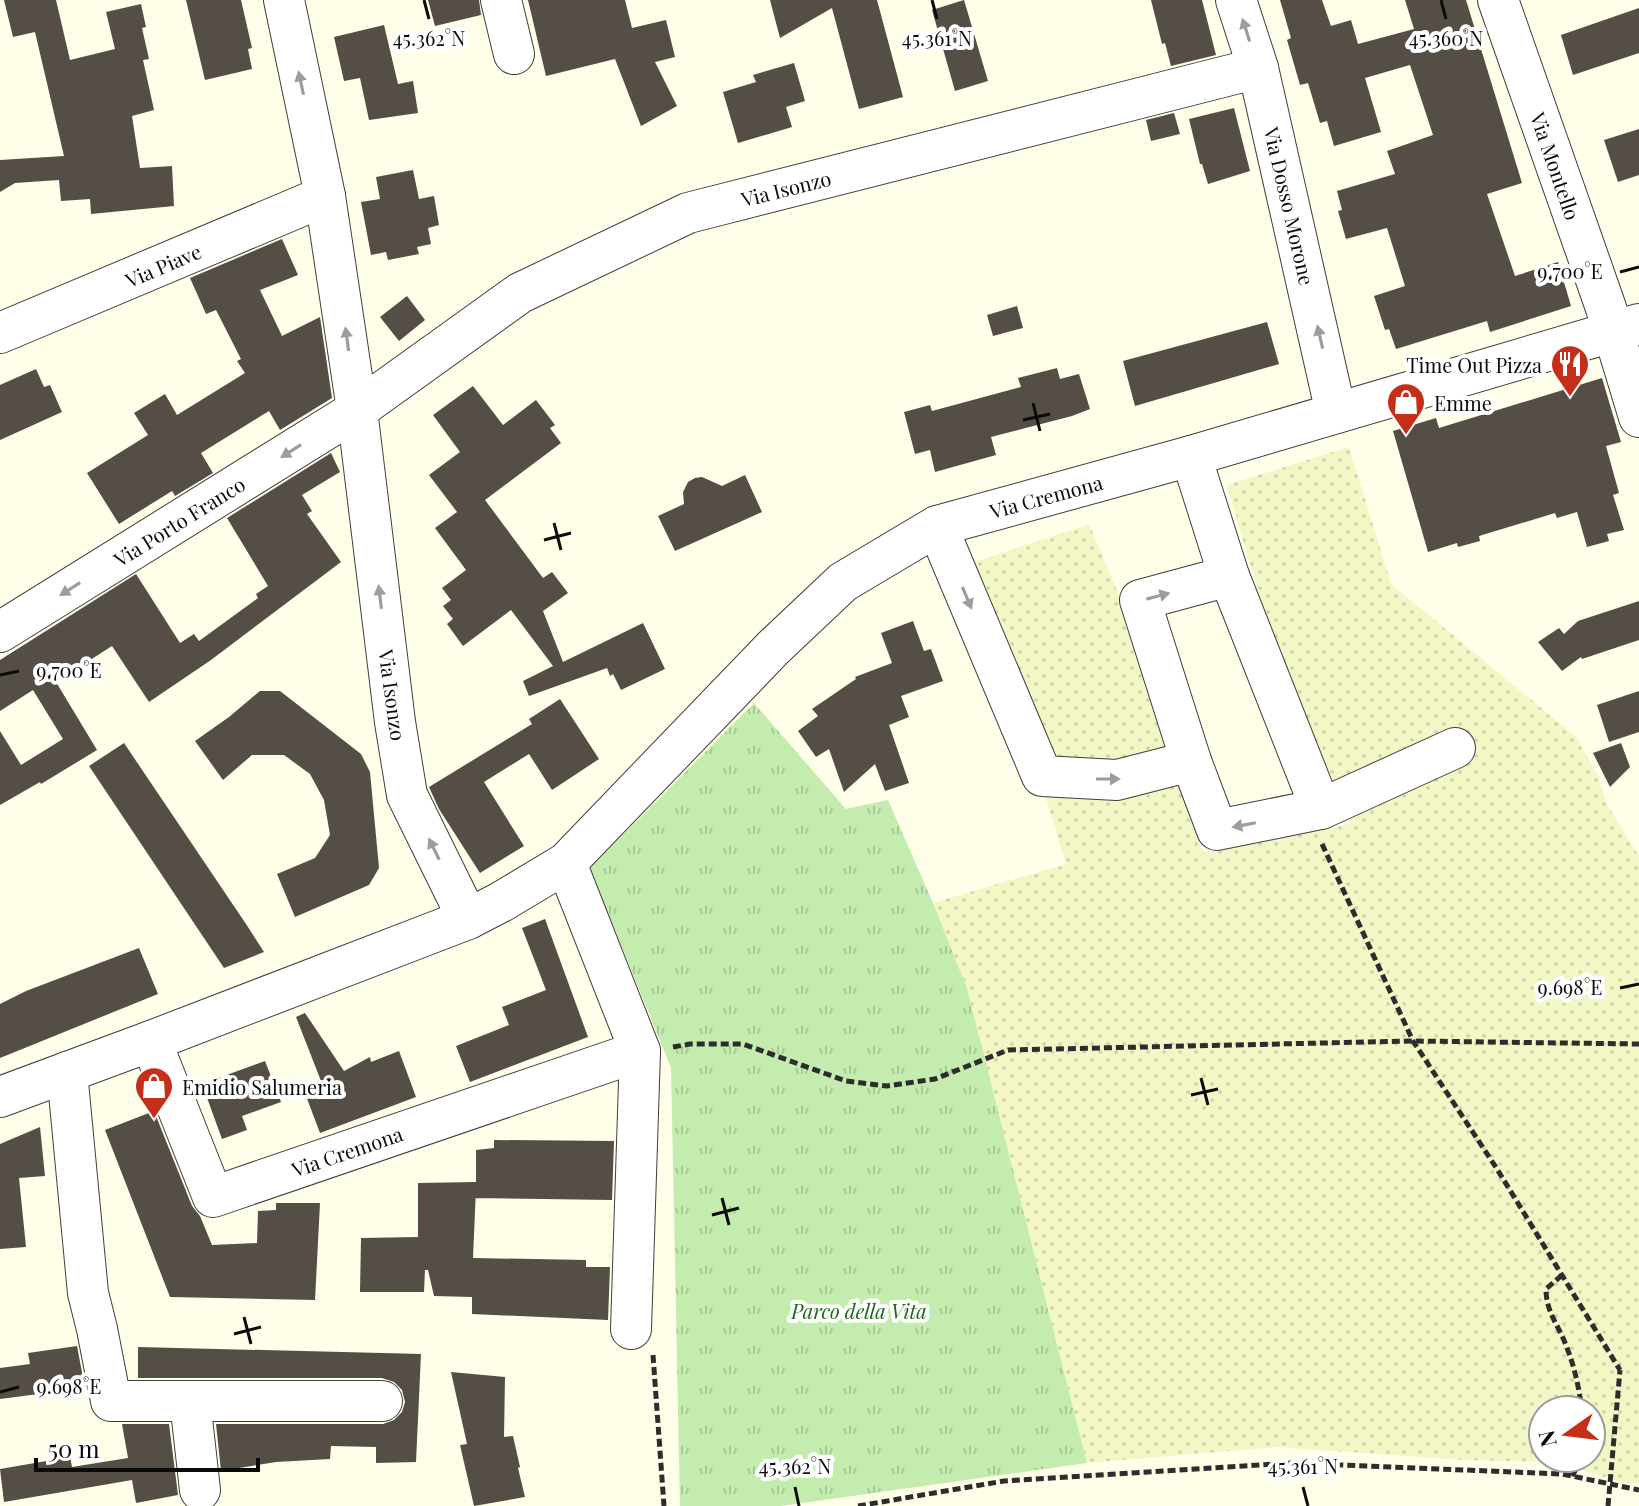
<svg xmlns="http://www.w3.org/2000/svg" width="1639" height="1506" viewBox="0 0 1639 1506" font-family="'Playfair Display',serif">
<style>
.farmland{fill:url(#farmland-dots);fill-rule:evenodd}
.park{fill:url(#park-tufts)}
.building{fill:#544e46}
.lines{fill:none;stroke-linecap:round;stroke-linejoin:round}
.minor-casing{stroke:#3e3e3e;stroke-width:42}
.path{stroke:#2d2d2d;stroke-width:5;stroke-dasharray:8 4;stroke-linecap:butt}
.minor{stroke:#fff;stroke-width:40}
.path-bridge{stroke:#2d2d2d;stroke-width:5;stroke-dasharray:8 4;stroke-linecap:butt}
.oneway{fill:#9d9d9d}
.ticks{fill:none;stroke:#0b0b0b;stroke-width:3}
.labels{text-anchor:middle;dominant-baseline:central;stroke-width:8;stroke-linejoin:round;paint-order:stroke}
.street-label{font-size:20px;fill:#0b0b0b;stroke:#fff}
.poi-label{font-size:20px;fill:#0b0b0b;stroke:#fff;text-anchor:start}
.park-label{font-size:20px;font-style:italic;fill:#1a6717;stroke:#fff}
.ticks-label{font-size:20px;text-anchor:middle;fill:#0b0b0b;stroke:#fff;stroke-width:8;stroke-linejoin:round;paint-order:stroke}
</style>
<defs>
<pattern id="farmland-dots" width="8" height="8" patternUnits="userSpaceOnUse" patternTransform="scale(2)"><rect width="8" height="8" fill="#f3f7c6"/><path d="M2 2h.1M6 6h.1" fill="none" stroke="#cfd2a9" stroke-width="1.8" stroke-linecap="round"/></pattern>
<pattern id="park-tufts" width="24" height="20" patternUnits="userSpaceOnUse" patternTransform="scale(2)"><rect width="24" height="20" fill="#c4ecaf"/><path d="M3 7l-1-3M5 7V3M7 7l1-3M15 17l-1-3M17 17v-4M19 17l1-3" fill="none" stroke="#a7c995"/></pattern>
</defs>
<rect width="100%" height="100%" fill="#fffee9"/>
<path class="farmland" d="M1349,447L1391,584L1575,736L1599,777L1606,803L1639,856V1484L1623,1482L1552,1462L1464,1460L1277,1447L1087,1463L967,988L933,903L1066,864L974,562L1089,524L1138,640L1203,853L1353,823L1279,664L1227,485ZM1543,1410H1591V1458H1543Z"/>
<path class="park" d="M754,703L846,809L888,800L933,903L967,988L1087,1463L781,1506H680L671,1068L590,868Z"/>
<g class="building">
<path d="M4,0H56L70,60L115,49L106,12L141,4L146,27L142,28L149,59L143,60L154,110L132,116L140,168L172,166L174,206L91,214L90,199L61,201L59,180L15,183L0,192V160L64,156L35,32L13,37Z"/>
<path d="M186,0H241L252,48L248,49L252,69L205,80Z"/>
<path d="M428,0H479L481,15L435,26Z"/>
<path d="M528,0H625L632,28L666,20L675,57L655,62L677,106L641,126L615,59L546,76Z"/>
<path d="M770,0H877L903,97L859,109L832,8L780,38Z"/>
<path d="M964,0L988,81L955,91L932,10Z"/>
<path d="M1151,0H1202L1216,55L1171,66L1165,43L1162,44Z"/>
<path d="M1280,0H1322L1331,26L1351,20L1358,44L1414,29L1405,0H1466L1522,183L1487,194L1515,276L1558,262L1571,306L1490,332L1487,321L1396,349L1389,329L1385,330L1374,296L1405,286L1387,228L1346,239L1338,211L1342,210L1337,191L1395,174L1387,151L1433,135L1410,65L1365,78L1381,132L1334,146L1327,121L1320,123L1308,83L1300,85L1287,40L1291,38Z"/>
<path d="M1639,8V53L1573,75L1561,35Z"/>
<path d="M384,25L398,84L413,81L418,113L369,120L360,78L344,81L334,37Z"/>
<path d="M794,63L805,101L786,107L792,127L738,143L723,92L756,82L753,75Z"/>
<path d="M1234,108L1250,171L1208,184L1202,164H1200L1189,119Z"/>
<path d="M1174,113L1180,134L1151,141L1146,120Z"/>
<path d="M1639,129V175L1618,182L1604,140Z"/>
<path d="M413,170L419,199L434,196L439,225L428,228L431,244L417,247L419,254L388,260L386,252L371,255L361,202L380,199L376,177Z"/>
<path d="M282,239L298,275L260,290L282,336L320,317L332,398L280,430L269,411L201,453L213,473L175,496L172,491L119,524L87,473L148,435L134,413L165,394L177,415L245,373L237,361L241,359L216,310L206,314L190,278Z"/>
<path d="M407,296L425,320L399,341L380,317Z"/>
<path d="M1017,306L1023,328L993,336L987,315Z"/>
<path d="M1267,322L1279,364L1135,406L1123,361Z"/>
<path d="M1057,368L1060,379L1079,374L1090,409L1072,416L991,437L996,455L935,472L930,450L915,454L904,412L930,405L932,411L1021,387L1018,378Z"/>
<path d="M36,369L44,387L50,385L62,412L0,440V385Z"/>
<path d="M1602,378L1621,442L1606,446L1619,493L1613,495L1624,530L1607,534L1609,541L1587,547L1577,512L1557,518L1555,513L1479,536L1480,541L1458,547L1457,543L1428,552L1393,431L1436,418L1439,428Z"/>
<path d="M473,386L503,425L536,400L555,425L550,428L561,443L485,500L543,578L552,572L568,593L543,611L563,662L643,623L665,669L621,690L613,674L610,676L607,668L529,696L523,681L553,666L511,610L463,646L447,624L453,619L443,606L451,600L442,588L466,570L435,528L457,512L429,475L460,452L433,415Z"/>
<path d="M331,453L340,472L302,495L312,511L307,514L341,562L211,660L149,702L112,646L56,682L97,750L41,784L40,782L0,805V731L21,765L63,739L33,690L0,711V660L136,574L180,643L194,634L199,641L258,598L256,594L268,586L227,518Z"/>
<path d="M745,475L762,512L675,551L658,516L684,504L683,492L688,482L695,478L702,477L722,486Z"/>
<path d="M1639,601V640L1582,659L1581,657L1562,671L1538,642L1559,628L1564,634L1578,621Z"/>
<path d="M913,621L924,651L931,649L943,681L901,696L909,717L889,725L909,783L885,791L875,764L844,792L829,749L816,757L798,731L818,716L812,709L856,679L855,677L892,663L881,633Z"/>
<path d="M260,691H280L361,754L370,772L379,868L369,885L295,917L277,874L315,858L330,835L324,800L310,774L284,755H252L223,780L195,741L229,717Z"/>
<path d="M1639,691V732L1609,742L1597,705Z"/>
<path d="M560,699L599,759L552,790L529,754L484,782L524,846L480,873L439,809L429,787L532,724L529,719Z"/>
<path d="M124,743L246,924L264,952L224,968L89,766Z"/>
<path d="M1621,743L1630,767L1610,787L1593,753Z"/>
<path d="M545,919L588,1037L470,1082L456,1046L509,1025L502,1007L546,990L522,928Z"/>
<path d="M139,948L158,994L0,1058V1004L26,991Z"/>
<path d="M305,1013L344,1071L370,1057L371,1062L399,1051L416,1097L320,1133L303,1088L321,1081L296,1017Z"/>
<path d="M265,1061L281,1102L242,1116L247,1130L222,1139L202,1084Z"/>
<path d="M154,1111L192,1206L200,1216L212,1245L257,1243L258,1211L276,1210V1203H320L315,1300L170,1297L105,1130Z"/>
<path d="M40,1127L45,1176L19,1178L26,1247L0,1249V1144Z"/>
<path d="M494,1140L614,1141L612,1200L475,1198L476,1188L473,1258L586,1260V1267H610L608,1320L472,1314V1297L434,1296L428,1270H425L424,1292H360L361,1238L418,1237V1183L476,1182V1150L494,1148Z"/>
<path d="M77,1346L85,1388L0,1399V1368L30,1364L28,1353Z"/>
<path d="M138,1347L421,1354L416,1462L376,1463V1447L331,1446L330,1459L276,1462L221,1471L216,1424H383L394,1420L402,1412L405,1402L402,1390L394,1382L382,1378H138Z"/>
<path d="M451,1372L505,1377L504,1437L513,1436L520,1467L518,1468L525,1497L474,1506L460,1445L467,1444Z"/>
<path d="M122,1424H169L178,1495L136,1503L132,1480L4,1502L0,1469L70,1457L72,1467L128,1458Z"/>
</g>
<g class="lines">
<g class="minor-casing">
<g id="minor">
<path d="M284,0L325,196L357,410L395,722L407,795L468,919"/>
<path d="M501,0L514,54"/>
<path d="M1236,0L1258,68L1336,413"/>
<path d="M1498,0L1606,308L1639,417"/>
<path d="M0,333L325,196"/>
<path d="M1191,456L1229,576L1321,809"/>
<path d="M937,526L1042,776L1117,780L1191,761"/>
<path d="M1229,576L1140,600L1191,761L1217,830L1321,809L1455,748"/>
<path d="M0,632L357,410L520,293L688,213L1258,68"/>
<path d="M566,863L640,1051L631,1329"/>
<path d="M151,1041L213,1197L640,1051"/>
<path d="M67,1072L88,1293L97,1329L111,1401H382"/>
<path d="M0,1097L151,1041L468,919L501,902L566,863L773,648L843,582L937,526L1191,456L1639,324"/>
<path d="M190,1401L200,1490"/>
</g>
</g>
<g class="path">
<path d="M1322,844L1413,1041L1497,1169L1620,1370"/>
<path d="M673,1047L690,1044H743L846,1081L887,1086L935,1079L1008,1050L1413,1041L1639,1044"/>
<path d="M1562,1275L1546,1289C1546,1313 1559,1325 1567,1348C1575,1368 1579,1389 1582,1410"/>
<path d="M653,1355L664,1506"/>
<path d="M1572,1476L1583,1458"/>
<path d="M858,1506L1004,1481L1293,1463L1562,1474L1639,1490"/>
</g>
<use href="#minor" class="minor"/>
<path class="path-bridge" d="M1608,1506L1620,1370"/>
</g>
<defs><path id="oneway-solid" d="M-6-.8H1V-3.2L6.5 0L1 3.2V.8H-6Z" transform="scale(2)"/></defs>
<g class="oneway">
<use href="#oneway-solid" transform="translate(1246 30) rotate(-108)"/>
<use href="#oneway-solid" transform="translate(301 83) rotate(-102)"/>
<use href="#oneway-solid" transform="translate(1320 337) rotate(-103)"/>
<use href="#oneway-solid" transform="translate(347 339) rotate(-98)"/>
<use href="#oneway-solid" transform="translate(291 451) rotate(148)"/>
<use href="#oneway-solid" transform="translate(70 589) rotate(148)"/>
<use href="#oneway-solid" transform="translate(1158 596) rotate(-15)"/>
<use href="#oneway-solid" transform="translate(380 597) rotate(-97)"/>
<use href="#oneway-solid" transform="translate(967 598) rotate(67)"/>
<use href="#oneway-solid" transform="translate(1108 779)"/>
<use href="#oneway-solid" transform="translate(1244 825) rotate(169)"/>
<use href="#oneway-solid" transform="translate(434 849) rotate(-116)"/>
</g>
<path class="ticks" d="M424,0L429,19M932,0L937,19M1441,0L1446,19M1620,272L1639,267M1033,403L1040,431M1023,420L1050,414M554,523L561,550M544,540L571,533M0,675L19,671M1620,988L1639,984M1201,1078L1208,1105M1191,1095L1218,1089M722,1198L729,1225M712,1215L739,1208M244,1317L251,1344M234,1334L261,1327M0,1392L19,1387M795,1487L799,1506M1303,1487L1308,1506"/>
<defs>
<g id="restaurant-pin" transform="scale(2)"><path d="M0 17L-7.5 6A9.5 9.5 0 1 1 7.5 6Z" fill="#c52e18" stroke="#fff"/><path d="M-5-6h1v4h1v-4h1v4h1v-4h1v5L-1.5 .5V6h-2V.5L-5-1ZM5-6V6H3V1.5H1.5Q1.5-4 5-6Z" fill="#fff"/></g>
<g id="shop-pin" transform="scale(2)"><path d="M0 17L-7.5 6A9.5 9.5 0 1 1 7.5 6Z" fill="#c52e18" stroke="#fff"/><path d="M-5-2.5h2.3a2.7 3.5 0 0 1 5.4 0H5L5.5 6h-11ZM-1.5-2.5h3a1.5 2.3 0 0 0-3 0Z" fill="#fff"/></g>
</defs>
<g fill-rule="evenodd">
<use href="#restaurant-pin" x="1570" y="364"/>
<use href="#shop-pin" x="1406" y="402"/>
<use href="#shop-pin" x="154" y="1086"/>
</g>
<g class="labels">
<g class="street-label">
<text transform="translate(1556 166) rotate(71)">Via Montello</text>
<text transform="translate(786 188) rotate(-14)">Via Isonzo</text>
<text transform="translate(1290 206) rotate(77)">Via Dosso Morone</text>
<text transform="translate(163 265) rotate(-23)">Via Piave</text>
<text transform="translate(1046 496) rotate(-15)">Via Cremona</text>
<text transform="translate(179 521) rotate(-32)">Via Porto Franco</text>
<text transform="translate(393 695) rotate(82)">Via Isonzo</text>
<text transform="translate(347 1151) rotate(-19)">Via Cremona</text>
</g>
<g class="poi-label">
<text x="1542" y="364" text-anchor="end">Time Out Pizza</text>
<text x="1434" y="402">Emme</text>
<text x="182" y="1086">Emidio Salumeria</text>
</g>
<g class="park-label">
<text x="859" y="1310">Parco della Vita</text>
</g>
</g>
<g class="ticks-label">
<text x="429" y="46">45.362°N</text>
<text x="937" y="46">45.361°N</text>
<text x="1446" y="46">45.360°N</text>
<text x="1570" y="279">9.700°E</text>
<text x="69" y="678">9.700°E</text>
<text x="1570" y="995">9.698°E</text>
<text x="69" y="1394">9.698°E</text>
<text x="795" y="1474">45.362°N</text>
<text x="1303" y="1474">45.361°N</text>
</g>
<g transform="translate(1567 1434) rotate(256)"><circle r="38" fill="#ffffff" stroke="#9d9d9d" stroke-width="2"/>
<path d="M0-6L14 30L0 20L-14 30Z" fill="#c52e18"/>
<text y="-12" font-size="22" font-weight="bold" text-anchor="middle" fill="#0b0b0b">N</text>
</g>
<path d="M36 1458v12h222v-12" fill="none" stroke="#0b0b0b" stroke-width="4"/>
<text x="48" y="1458" font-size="24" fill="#0b0b0b" stroke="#ffffff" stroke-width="6" paint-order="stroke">50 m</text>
</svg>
